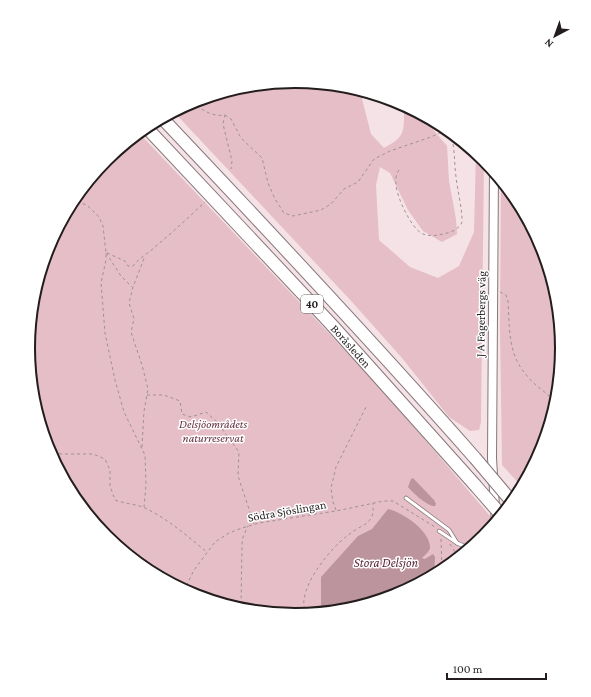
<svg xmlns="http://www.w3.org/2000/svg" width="591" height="697" viewBox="0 0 591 697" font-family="'Crimson Pro',serif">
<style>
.green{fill:#e5bec7}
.water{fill:#bb949d}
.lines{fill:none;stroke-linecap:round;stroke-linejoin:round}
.service-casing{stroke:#87777a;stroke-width:4.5}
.tertiary-casing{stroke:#87777a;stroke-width:10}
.motorway-casing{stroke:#87777a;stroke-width:14}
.path{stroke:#9f9194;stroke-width:1;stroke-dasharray:3 3;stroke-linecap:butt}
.service{stroke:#fff;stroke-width:3}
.tertiary{stroke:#fff;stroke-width:8}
.motorway{stroke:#fff;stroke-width:12}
.motorway-bridge-casing{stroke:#87777a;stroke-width:14;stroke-linecap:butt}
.motorway-bridge{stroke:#fff;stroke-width:12}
.labels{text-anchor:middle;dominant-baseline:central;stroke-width:3;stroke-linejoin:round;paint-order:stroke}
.shield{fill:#fff;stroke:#656162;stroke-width:1}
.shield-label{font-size:11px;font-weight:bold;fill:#231d1e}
.street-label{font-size:12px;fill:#231d1e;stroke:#fff}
.park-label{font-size:12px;font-style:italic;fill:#663140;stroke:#fff}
.water-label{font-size:13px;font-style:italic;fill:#5d2939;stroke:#fff}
.rim{fill:none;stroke:#231d1e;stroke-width:2}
</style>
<rect width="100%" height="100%" fill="#f5e2e6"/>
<g class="green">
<path d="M296,81L348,86L358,89L361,95L371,134L384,148C405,137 404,132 404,110L410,108L428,118L431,127L447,146L449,181L456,219L457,234L442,242L423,231L408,210L390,173L380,167L376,185L379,240L410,267L438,278L459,266L474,232L476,153L484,159L481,422L479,430L470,431L449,417L402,358L353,303L174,112L193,101L244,86Z"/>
<path d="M139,133L379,386L490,516L492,528L484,538L444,571L398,596L347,611L295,616L243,611L193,596L147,571L106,537L73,497L48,451L33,400L28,348L33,296L48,246L73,200L107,159Z"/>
<path d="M501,179L518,200L543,246L558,297L563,349L558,401L543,451L523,488L502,465L500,327Z"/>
</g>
<g class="water">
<path d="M413,478L434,500L436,504L435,506C428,507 413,493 408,487L411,479Z"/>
<path d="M388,509C402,512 431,531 430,548C429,552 425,555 422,558L425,559L433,554L435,557L434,576L398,596L347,611L321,614V577L358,536L372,529Z"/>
</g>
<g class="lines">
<g class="service-casing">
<g id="service">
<path d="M406,498L449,530L457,543"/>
<path d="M439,531L457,543L471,549"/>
</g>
</g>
<g class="tertiary-casing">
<path id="tertiary" d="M494,170L492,458L496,524"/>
</g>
<g class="motorway-casing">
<g id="motorway">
<path d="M162,118C268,230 373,342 475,458"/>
<path id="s1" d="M146,127L331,324L475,485"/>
</g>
</g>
<g class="path">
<path d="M192,102C202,110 212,117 225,115L223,124L232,161L231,169"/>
<path d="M225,115L231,119L241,138L262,158L268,183L275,199L284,213L293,216L321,210L331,204L344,189L358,182L374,159L390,151L431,137L448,129"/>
<path d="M399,170C396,174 395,180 396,184C396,196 412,230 423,234C432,237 439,235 447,233C452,232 460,228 462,222C463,214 457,187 456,177C454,161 455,146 450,131"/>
<path d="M71,203L77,202L87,205L99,217L103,226L106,253V260L101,283L105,333L115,380L124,412L145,455L146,485L144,507"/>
<path d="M106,253L121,276L132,287"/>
<path d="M107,253L125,261L128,266H133C139,258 149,253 156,246C173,232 189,217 205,202"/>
<path d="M500,292L506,295L508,301C510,329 507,354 528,377C536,387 548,393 557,404"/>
<path d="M147,395H164L180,401L182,414L191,417L206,412L217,422L239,452L238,476L254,524"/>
<path d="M142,447L144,411L148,389L142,365L131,332L134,319L129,303L133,287L145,256"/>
<path d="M48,449L61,454H93L105,459L110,470V486L115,500C125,504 137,504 145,508C168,519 187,536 207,552"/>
<path d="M336,510L333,502L331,488L336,467L367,405"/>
<path d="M441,539L442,572"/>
<path d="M450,544L459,558"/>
<path d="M184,591L194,570L215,542L229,533L242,528L259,523L336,511L384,501H393L435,527"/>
<path d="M239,610L241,605L242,544L243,537L248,526"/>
<path d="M306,615C305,610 303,604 304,600C306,579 331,548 347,536C350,534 353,531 357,529C363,525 367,525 371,518C374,513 373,509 373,503"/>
</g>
<use href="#service" class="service"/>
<use href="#tertiary" class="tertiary"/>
<use href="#motorway" class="motorway"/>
<g class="motorway-bridge-casing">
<g id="motorway-bridge">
<path d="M475,458L513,503"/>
<path d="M475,485L502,516"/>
</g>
</g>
<use href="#motorway-bridge" class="motorway-bridge"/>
</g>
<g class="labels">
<rect class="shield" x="301" y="295" width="22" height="18" rx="3"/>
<g class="shield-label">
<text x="312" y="304">40</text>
</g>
<g class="street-label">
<text transform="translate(481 314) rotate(-89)">J A Fagerbergs väg</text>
<text stroke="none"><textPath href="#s1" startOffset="300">Boråsleden</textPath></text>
<text transform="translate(287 511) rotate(-10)">Södra Sjöslingan</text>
</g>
<g class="park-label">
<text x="213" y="424">Delsjöområdets<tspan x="213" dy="14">naturreservat</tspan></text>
</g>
<g class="water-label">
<text x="386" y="562">Stora Delsjön</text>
</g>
</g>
<path d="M0 0H591V697H0ZM35 348a260 260 0 1 1 520 0a260 260 0 1 1-520 0Z" fill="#fff" fill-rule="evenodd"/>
<path class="rim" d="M35 348a260 260 0 1 1 520 0a260 260 0 1 1-520 0Z"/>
<g transform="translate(555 36) rotate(221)" stroke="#ffffff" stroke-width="3" paint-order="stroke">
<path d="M0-3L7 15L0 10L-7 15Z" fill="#231d1e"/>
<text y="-6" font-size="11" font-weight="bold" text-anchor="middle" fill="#231d1e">N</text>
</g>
<path d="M447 673v6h99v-6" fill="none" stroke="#231d1e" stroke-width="2"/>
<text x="453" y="673" font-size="12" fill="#231d1e" stroke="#ffffff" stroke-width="3" paint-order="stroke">100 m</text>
</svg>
